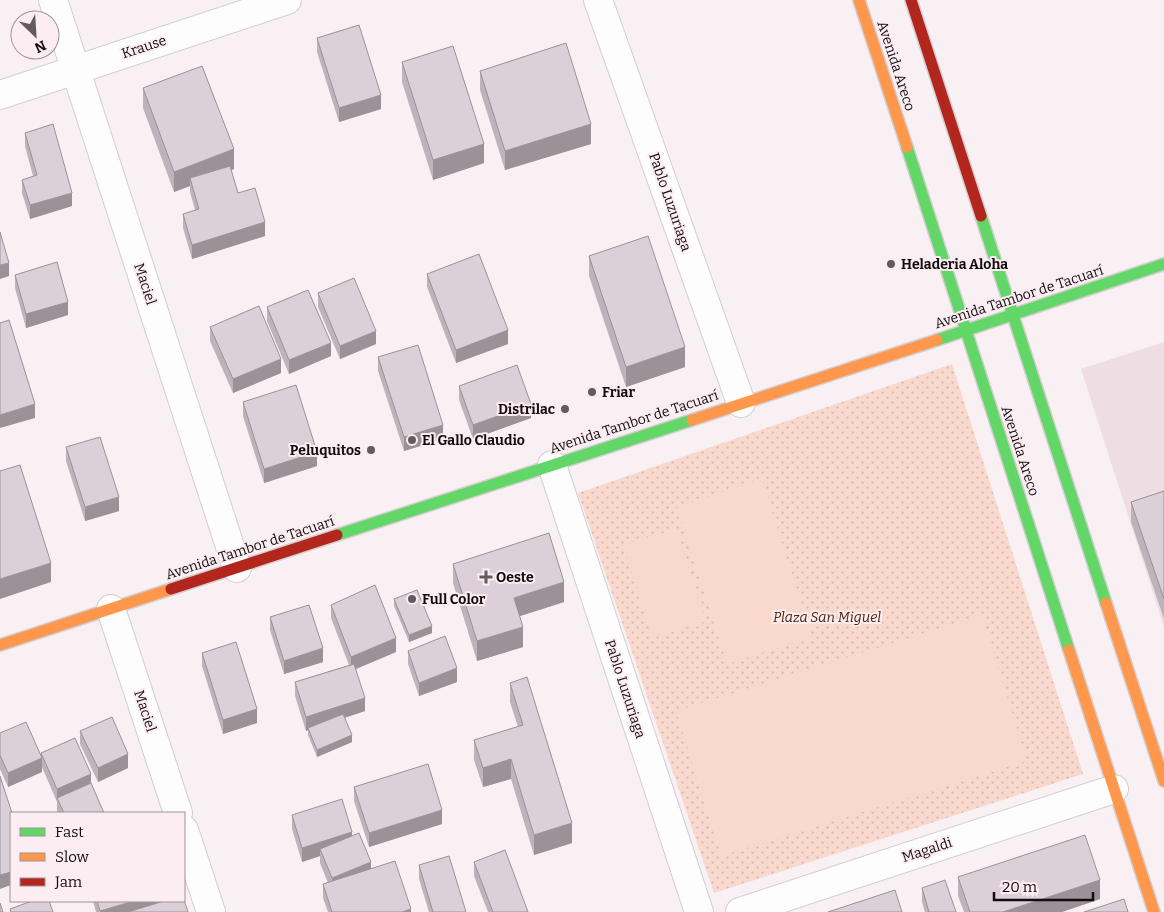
<svg xmlns="http://www.w3.org/2000/svg" width="1164" height="912" viewBox="0 0 1164 912" font-family="Bitter,serif">
<style>
.built{fill:#eedee3}
.grass{fill:url(#grass-dots)}
.pitch{fill:#f9d9cd}
.lines{fill:none;stroke-linecap:round;stroke-linejoin:round}
.street-casing{stroke:#d4ced0;stroke-width:30}
.fast-casing{stroke:#d4ced0;stroke-width:14}
.slow-casing{stroke:#d4ced0;stroke-width:14}
.jam-casing{stroke:#d4ced0;stroke-width:14}
.street{stroke:#fefdfd;stroke-width:28}
.fast{stroke:#63d668;stroke-width:11}
.slow{stroke:#ff974d;stroke-width:11}
.jam{stroke:#b3261e;stroke-width:11}
.wall{fill:#bdb3ba}
.shaded-wall{fill:#9a9297}
.building{fill:#dcd0d8;stroke:#9a9297}
.poi-dot{fill:#625c5e;stroke:#fbedf1;stroke-width:2}
.labels{text-anchor:middle;dominant-baseline:central;stroke-width:4;stroke-linejoin:round;paint-order:stroke}
.street-label{font-size:14px;fill:#110d0e;stroke:#fbedf1}
.poi-label{font-size:14px;font-weight:bold;fill:#110d0e;stroke:#fbedf1;text-anchor:start}
.park-label{font-size:14px;font-style:italic;fill:#522204;stroke:#fbedf1}
</style>
<defs>
<pattern id="grass-dots" width="8" height="8" patternUnits="userSpaceOnUse" patternTransform="scale(1.25)"><rect width="8" height="8" fill="#f9d9cd"/><path d="M2 2h.1M6 6h.1" fill="none" stroke="#d4b9af" stroke-width="1.8" stroke-linecap="round"/></pattern>
</defs>
<rect width="100%" height="100%" fill="#f8f0f2"/>
<path class="built" d="M1164,342V627L1081,369Z"/>
<path class="grass" d="M952,364L1083,774L714,893L578,493Z"/>
<g class="pitch">
<path d="M762,479L812,637L727,664L677,507Z"/>
<path d="M676,529L706,621L653,638L623,545Z"/>
<path d="M982,615L1027,761L721,856L676,711Z"/>
</g>
<g class="lines">
<g class="street-casing">
<g id="street">
<path d="M53,0L237,568"/>
<path d="M598,0L741,403"/>
<path d="M0,95L287,0"/>
<path d="M552,465L699,912"/>
<path d="M111,609L178,813"/>
<path d="M184,830L211,912"/>
<path d="M740,912L1114,789"/>
</g>
</g>
<g class="fast-casing">
<g id="fast">
<path d="M907,147L1069,650"/>
<path d="M981,216L1106,603"/>
<path d="M937,340L1164,264"/>
<path d="M337,535L692,420"/>
</g>
</g>
<g class="slow-casing">
<g id="slow">
<path d="M859,0L907,147"/>
<path d="M692,420L937,340"/>
<path d="M1106,603L1164,781"/>
<path d="M0,645L171,589"/>
<path d="M1069,650L1154,912"/>
</g>
</g>
<g class="jam-casing">
<g id="jam">
<path d="M911,0L981,216"/>
<path d="M171,589L337,535"/>
</g>
</g>
<use href="#street" class="street"/>
<use href="#fast" class="fast"/>
<use href="#slow" class="slow"/>
<use href="#jam" class="jam"/>
</g>
<g class="wall">
<path d="M317,38L381,109L339,122L317,52Z"/>
<path d="M402,62L484,163L433,180L402,82Z"/>
<path d="M480,71L591,144L505,170L480,90Z"/>
<path d="M143,88L234,169L231,170L238,193L265,236L192,259L183,228V214L195,210L190,192V186L174,192L143,108Z"/>
<path d="M25,133L72,206L30,219L22,193V180L33,176L25,146Z"/>
<path d="M589,256L685,367L626,387L589,276Z"/>
<path d="M427,274L508,344L456,363L427,287Z"/>
<path d="M15,275L68,315L26,328L15,288Z"/>
<path d="M318,293L376,344L340,359L318,307Z"/>
<path d="M267,307L331,356L289,374L267,321Z"/>
<path d="M210,327L281,373L233,393L210,341Z"/>
<path d="M378,357L443,439L404,451L378,371Z"/>
<path d="M459,386L531,418L473,439L459,400Z"/>
<path d="M243,402L317,466L264,483L243,416Z"/>
<path d="M66,447L119,511L85,521L66,461Z"/>
<path d="M1164,491V619L1131,522V502Z"/>
<path d="M453,564L564,602L520,616L523,647L477,661L453,583Z"/>
<path d="M394,599L432,633L409,642L394,606Z"/>
<path d="M331,605L396,652L356,669L365,711L344,718L352,742L317,757L308,735V730L306,731L295,696V682L349,665L331,618Z"/>
<path d="M270,617L323,662L284,674L270,630Z"/>
<path d="M408,651L457,682L419,696L408,664Z"/>
<path d="M202,653L257,723L223,734L202,666Z"/>
<path d="M510,683L572,843L534,855L511,779L483,787L474,760V740L518,727L510,702Z"/>
<path d="M80,731L128,768L98,782L80,744Z"/>
<path d="M0,733L41,757V753L91,783L104,813H58L57,811V802L42,767V772L8,787L0,769Z"/>
<path d="M354,787L442,824L369,847L354,801Z"/>
<path d="M292,815L352,836L371,869L411,912H328L323,898V884L328,883L320,863V856L302,862L292,829Z"/>
<path d="M474,862L528,912H488L474,876Z"/>
<path d="M419,865L466,912H429L419,879Z"/>
<path d="M958,877L1100,899L1062,912H964L958,896Z"/>
<path d="M922,888L956,912H925L922,902Z"/>
<path d="M93,901H157V903L188,912H96Z"/>
</g>
<g class="shaded-wall">
<path d="M381,95V109L339,122V108Z"/>
<path d="M591,124V144L505,170V151Z"/>
<path d="M484,144V163L433,180V160Z"/>
<path d="M234,149V169L192,185L190,178V186L174,192V172Z"/>
<path d="M72,193V206L30,219V205Z"/>
<path d="M265,222V236L192,259V245Z"/>
<path d="M9,263V276L0,279V265Z"/>
<path d="M68,302V315L26,328V314Z"/>
<path d="M508,330V344L456,363V350Z"/>
<path d="M376,331V344L340,359V346Z"/>
<path d="M331,343V356L289,374V360Z"/>
<path d="M685,347V367L626,387V367Z"/>
<path d="M281,359V373L233,393V379Z"/>
<path d="M35,404V418L0,428V415Z"/>
<path d="M531,404V418L473,439V425Z"/>
<path d="M443,425V439L404,451V437Z"/>
<path d="M317,452V466L264,483V469Z"/>
<path d="M119,497V511L85,521V507Z"/>
<path d="M51,563V582L0,599V579Z"/>
<path d="M564,582V602L514,618V598Z"/>
<path d="M432,626V633L409,642V635Z"/>
<path d="M523,627V647L477,661V641Z"/>
<path d="M396,638V652L351,671V657Z"/>
<path d="M323,648V662L284,674V661Z"/>
<path d="M457,668V682L419,696V683Z"/>
<path d="M365,698V711L308,730V728V730L306,731V717Z"/>
<path d="M257,709V723L223,734V720Z"/>
<path d="M352,735V742L317,757V750Z"/>
<path d="M128,754V768L98,782V768Z"/>
<path d="M42,758V772L8,787V773Z"/>
<path d="M511,759V779L483,787V768Z"/>
<path d="M91,774V788L57,798V803V789Z"/>
<path d="M442,810V824L369,847V833Z"/>
<path d="M572,823V843L534,855V835Z"/>
<path d="M352,832V846L320,849V856L302,862V848Z"/>
<path d="M371,862V876L332,892V878Z"/>
<path d="M11,872V885L0,889V875Z"/>
<path d="M1100,880V899L1062,912H1003Z"/>
<path d="M134,901H157V907L142,912H100V911Z"/>
<path d="M411,909V912H402Z"/>
</g>
<g class="building">
<path d="M359,25L381,95L339,108L317,38Z"/>
<path d="M566,43L591,124L505,151L480,71Z"/>
<path d="M453,46L484,144L433,160L402,62Z"/>
<path d="M202,66L234,149L174,172L143,88Z"/>
<path d="M53,124L72,193L30,205L22,180L37,175L25,133Z"/>
<path d="M230,166L238,193L255,188L265,222L192,245L183,214L199,209L190,178Z"/>
<path d="M0,232L9,263L0,265Z"/>
<path d="M648,236L685,347L626,367L589,256Z"/>
<path d="M479,254L508,330L456,350L427,274Z"/>
<path d="M57,262L68,302L26,314L15,275Z"/>
<path d="M354,278L376,331L340,346L318,293Z"/>
<path d="M308,290L331,343L289,360L267,307Z"/>
<path d="M259,306L281,359L233,379L210,327Z"/>
<path d="M9,320L35,404L0,415V323Z"/>
<path d="M418,345L443,425L404,437L378,357Z"/>
<path d="M517,365L531,404L473,425L459,386Z"/>
<path d="M296,385L317,452L264,469L243,402Z"/>
<path d="M100,437L119,497L85,507L66,447Z"/>
<path d="M20,465L51,563L0,579V471Z"/>
<path d="M1164,491V599L1131,502Z"/>
<path d="M549,533L564,582L514,598L523,627L477,641L453,564Z"/>
<path d="M375,585L396,638L351,657L331,605Z"/>
<path d="M417,590L432,626L409,635L394,599Z"/>
<path d="M309,605L323,648L284,661L270,617Z"/>
<path d="M445,636L457,668L419,683L408,651Z"/>
<path d="M236,642L257,709L223,720L202,653Z"/>
<path d="M354,664L365,698L306,717L295,682Z"/>
<path d="M527,677L572,823L534,835L511,759L483,768L474,740L523,725L510,683Z"/>
<path d="M343,714L352,735L317,750L308,728Z"/>
<path d="M112,717L128,754L98,768L80,731Z"/>
<path d="M26,722L42,758L8,773L0,755V733Z"/>
<path d="M75,738L91,774L57,789L41,753Z"/>
<path d="M428,764L442,810L369,833L354,787Z"/>
<path d="M0,776L12,813L11,872L0,875Z"/>
<path d="M91,783L104,813H64L57,798Z"/>
<path d="M342,799L352,832L302,848L292,815Z"/>
<path d="M359,833L371,862L332,878L320,849Z"/>
<path d="M1085,835L1100,880L1003,912H970L958,877Z"/>
<path d="M505,850L528,912H493L474,862Z"/>
<path d="M449,856L466,912H433L419,865Z"/>
<path d="M395,861L411,909L402,912H332L323,884Z"/>
<path d="M945,880L956,912H929L922,888Z"/>
<path d="M895,890L902,912H828Z"/>
<path d="M1124,899L1128,912H1084Z"/>
<path d="M184,900L188,912H128L164,901H184Z"/>
<path d="M32,901H49L53,912H11L10,909Z"/>
<path d="M97,901H134L100,911Z"/>
<path d="M0,903L3,912H0Z"/>
</g>
<g class="poi-dot">
<circle cx="891" cy="264" r="5"/>
<circle cx="592" cy="392" r="5"/>
<circle cx="565" cy="409" r="5"/>
<circle cx="412" cy="440" r="5"/>
<circle cx="371" cy="450" r="5"/>
<path d="M483.5 569.5h5v5h5v5h-5v5h-5v-5h-5v-5h5z"/>
<circle cx="412" cy="599" r="5"/>
</g>
<g class="labels">
<g class="street-label">
<text transform="translate(144 47) rotate(-18)">Krause</text>
<text transform="translate(896 66) rotate(72)">Avenida Areco</text>
<text transform="translate(670 202) rotate(71)">Pablo Luzuriaga</text>
<text transform="translate(145 284) rotate(72)">Maciel</text>
<text transform="translate(1019 297) rotate(-18)">Avenida Tambor de Tacuarí</text>
<text transform="translate(634 422) rotate(-18)">Avenida Tambor de Tacuarí</text>
<text transform="translate(1020 451) rotate(72)">Avenida Areco</text>
<text transform="translate(250 548) rotate(-18)">Avenida Tambor de Tacuarí</text>
<text transform="translate(625 689) rotate(72)">Pablo Luzuriaga</text>
<text transform="translate(145 711) rotate(72)">Maciel</text>
<text transform="translate(927 850) rotate(-18)">Magaldi</text>
</g>
<g class="poi-label">
<text x="901" y="264">Heladeria Aloha</text>
<text x="602" y="392">Friar</text>
<text x="555" y="409" text-anchor="end">Distrilac</text>
<text x="422" y="440">El Gallo Claudio</text>
<text x="361" y="450" text-anchor="end">Peluquitos</text>
<text x="496" y="577">Oeste</text>
<text x="422" y="599">Full Color</text>
</g>
<g class="park-label">
<text x="827" y="617">Plaza San Miguel</text>
</g>
</g>
<rect x="10" y="812" width="175" height="90" fill="#fbedf1" stroke="#9d9396"/>
<rect x="20" y="828" width="25" height="8" fill="#63d668" stroke="#9d9396"/>
<text x="55" y="837" font-size="15" fill="#110d0e">Fast</text>
<rect x="20" y="853" width="25" height="8" fill="#ff974d" stroke="#9d9396"/>
<text x="55" y="862" font-size="15" fill="#110d0e">Slow</text>
<rect x="20" y="878" width="25" height="8" fill="#b3261e" stroke="#9d9396"/>
<text x="55" y="887" font-size="15" fill="#110d0e">Jam</text>
<g transform="translate(35 35) rotate(155)"><circle r="24" fill="#fbedf1" stroke="#9d9396"/>
<path d="M0-4L9 19L0 12L-9 19Z" fill="#625c5e"/>
<text y="-8" font-size="14" font-weight="bold" text-anchor="middle" fill="#110d0e">N</text>
</g>
<path d="M994 892v8h99v-8" fill="none" stroke="#110d0e" stroke-width="2.5"/>
<text x="1002" y="892" font-size="15" fill="#110d0e" stroke="#fbedf1" stroke-width="4" paint-order="stroke">20 m</text>
</svg>
